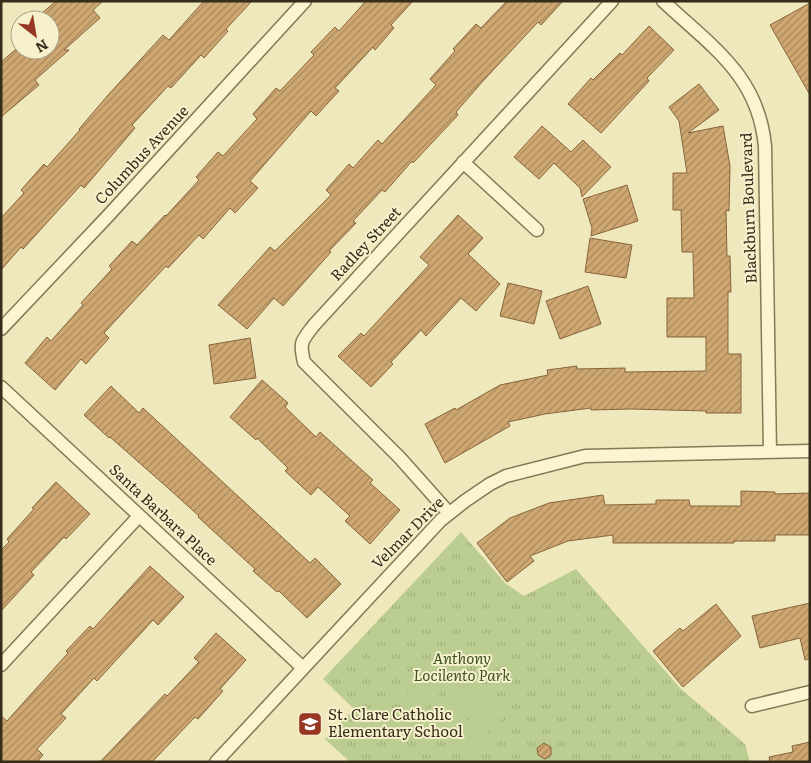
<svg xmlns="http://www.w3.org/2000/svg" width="811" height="763" viewBox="0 0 811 763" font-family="Literata,serif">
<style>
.park{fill:url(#park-tufts)}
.pitch{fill:#bccd91}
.building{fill:url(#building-hatch);stroke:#87653b}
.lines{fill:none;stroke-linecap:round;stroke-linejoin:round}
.street-casing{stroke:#877856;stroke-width:15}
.street{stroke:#faf4d0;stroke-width:12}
.labels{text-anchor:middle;stroke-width:4;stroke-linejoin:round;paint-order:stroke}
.street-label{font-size:15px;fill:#362c1b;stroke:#f6f1cc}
.park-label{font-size:15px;font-style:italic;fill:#3e5321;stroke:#f6f1cc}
.poi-label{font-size:15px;fill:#362c1b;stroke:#f6f1cc;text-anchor:start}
</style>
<defs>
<pattern id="park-tufts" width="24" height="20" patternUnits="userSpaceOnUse" patternTransform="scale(1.25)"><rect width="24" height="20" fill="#bccd91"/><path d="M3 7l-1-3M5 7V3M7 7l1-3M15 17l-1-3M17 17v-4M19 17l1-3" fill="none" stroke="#a2b07c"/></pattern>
<pattern id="building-hatch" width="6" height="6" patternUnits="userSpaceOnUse" patternTransform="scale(1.25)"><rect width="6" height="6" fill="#cea771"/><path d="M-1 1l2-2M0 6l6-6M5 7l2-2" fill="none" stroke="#a8885c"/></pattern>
</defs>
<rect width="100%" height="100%" fill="#efe8bd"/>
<path class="park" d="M461,532l44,51 19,13 52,-27 104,119 65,56 5,18h-400l-25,-23 29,-30 -31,-30z"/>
<path class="pitch" d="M442,657l17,16 -35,37 -17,-16z
M465,678l17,16 -34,37 -17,-16z
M488,699l17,16 -35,37 -17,-16z"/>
<path class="building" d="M56,1h47l-10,9 7,8 -36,32h5l-34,30 4,5 -38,32v-55l14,-12h35v-30h-4l-5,-6z
M204,1h48l-26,28 2,2 -24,27 -3,-3 -30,33 -3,-2 -36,39 3,3 -51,60 -3,-3 -58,64 -2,-2 -20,23v-52l23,-25 -3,-3 23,-26 3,3 33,-37 -1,-1 30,-35 54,-59 6,5z
M366,1h47l-22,24 3,3 -19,22 -2,-3 -38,41 4,3 -23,25 -5,-5 -61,70 8,7 -23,25 -5,-5 -27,31 -4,-4 -31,33 -2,-2 -62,67 5,5 -23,26 -5,-5 -26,31 -30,-27 22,-26 4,4 32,-36 -2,-2 31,-34 -3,-3 23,-25 5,4 28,-30 1,1 33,-36 -3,-3 22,-25 5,4 34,-37 -4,-5 23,-26 4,3 34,-36 -3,-3 24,-25 4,4z
M507,1h56l-22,24 -3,-3 -55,59 -27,31 2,3 -45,48 -1,-2 -27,31 -3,-2 -29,31 3,2 -27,28 2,1 -48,54 -9,-8 -27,31 -29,-24 52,-58 5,4 56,-56 -5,-5 23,-26 4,4 25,-28 4,4 54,-59 -6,-6 25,-28 -2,-2 23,-25 5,4z
M810,3v92l-40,-70z
M649,26l25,24 -27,28 2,3 -48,52 -33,-29 23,-26 2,2 27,-27 2,2z
M699,84l20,26 -31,23 35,-7 7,40 -1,45 -3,-1 1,46h3l1,36h-3v62h13v59h-35v-2l-75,-2 -40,1v-2l-46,6 -37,8 2,4 -65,37 -20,-39 30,-16 1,2 44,-25 48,-10 -1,-5 30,-4v3l48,-1v4l81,-1v-34h-39v-39h27l-1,-46h-11l-1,-42h-8v-37h14l-8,-52 -10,-14z
M542,126l29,26 12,-12 28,27 -29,30 -2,-9 -26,-25 -15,16 -25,-22z
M627,185l11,36 -47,15 1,-8 -9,-29z
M458,215l25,23 -15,16 32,30 -24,27 -15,-13 -35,38 -5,-6 -30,32 2,2 -22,23 -33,-31 23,-23 3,3 65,-71 -9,-8z
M590,238l42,7 -6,33 -41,-6z
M508,283l34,8 -8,33 -34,-8z
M588,286l13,38 -41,15 -14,-38z
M250,338l6,40 -42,6 -5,-39z
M262,380l26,23 -3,4 31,30 4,-5 53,48 -3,3 30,27 -30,34 -25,-23 5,-5 -32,-29 -7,8 -26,-24 3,-3 -31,-30 -1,2 -26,-23z
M111,386l28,27 4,-5 167,155 5,-5 26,26 -34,34 -28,-27 -2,1 -24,-21 2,-2 -57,-52 1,-1 -31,-28 -58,-51 -1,1 -25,-23z
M56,482l34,32 -24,25 -2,-2 -33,35 3,3 -33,36v-61l8,-8 -2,-3 27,-30 -2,-1z
M741,491l34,1v2l35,-1v42h-35v6h-41v2h-121v-8l-45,6 -38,15 4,5 -27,21 -30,-39 33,-25 39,-15 54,-8 2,10 51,-1v-4h33l1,6h51z
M150,566l34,31 -26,28 -5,-5 -56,61 -3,-3 -33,36 5,4 -29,31 6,6 -6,7h-36v-46l6,5 61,-68 -2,-2 24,-25 3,3z
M810,603v56l-5,1 -5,-22 -40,10 -8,-32z
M716,604l25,32 -58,51 -30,-36 27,-23 3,3z
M216,633l30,27 -26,29 3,2 -25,28 -3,-2 -43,45h-52l65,-68 2,2 32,-34 -5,-4z
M810,742v20h-40l-1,-5 24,-5 -1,-6z
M544,743l7,4v8l-6,4 -7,-4 -1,-7z"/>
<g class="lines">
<defs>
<path id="street" d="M663,1c49,46 95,74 102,145l5,306
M463,162l74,68
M1,329l106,-112 198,-216
M1,387l302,281
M449,513l-49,-55 -96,-96c-5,-21 -2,-21 10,-37l298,-324
M1,665l138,-149
M752,706l58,-14
M216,762l225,-242 24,-19 25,-17 16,-8 79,-20 225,-5"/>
</defs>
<use href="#street" class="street-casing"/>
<use href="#street" class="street"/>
</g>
<defs>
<symbol id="school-square" viewBox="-11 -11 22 22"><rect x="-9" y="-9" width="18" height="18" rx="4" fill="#983624" stroke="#f6f1cc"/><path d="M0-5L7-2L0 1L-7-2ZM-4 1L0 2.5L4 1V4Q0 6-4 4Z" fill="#fff"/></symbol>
</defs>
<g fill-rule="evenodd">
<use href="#school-square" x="296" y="710" width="28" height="28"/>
</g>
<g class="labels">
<g class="street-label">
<text transform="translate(142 155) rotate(-47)" y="5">Columbus Avenue</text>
<text transform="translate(749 208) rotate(-92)" y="5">Blackburn Boulevard</text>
<text transform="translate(366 244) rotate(-47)" y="5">Radley Street</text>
<text transform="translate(163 515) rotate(43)" y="5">Santa Barbara Place</text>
<text transform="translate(408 533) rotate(-45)" y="5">Velmar Drive</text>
</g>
<g class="park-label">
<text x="462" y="664">Anthony<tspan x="462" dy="17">Locilento Park</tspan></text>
</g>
<g class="poi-label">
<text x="328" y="720">St. Clare Catholic<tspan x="328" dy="17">Elementary School</tspan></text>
</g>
</g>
<rect width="811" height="763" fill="none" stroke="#362c1b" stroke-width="5"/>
<g transform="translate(35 35) rotate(149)"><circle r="24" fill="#f6f1cc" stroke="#a9a285"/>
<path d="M0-4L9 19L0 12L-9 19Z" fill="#983624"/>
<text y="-8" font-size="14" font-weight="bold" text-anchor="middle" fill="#362c1b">N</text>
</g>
</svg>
